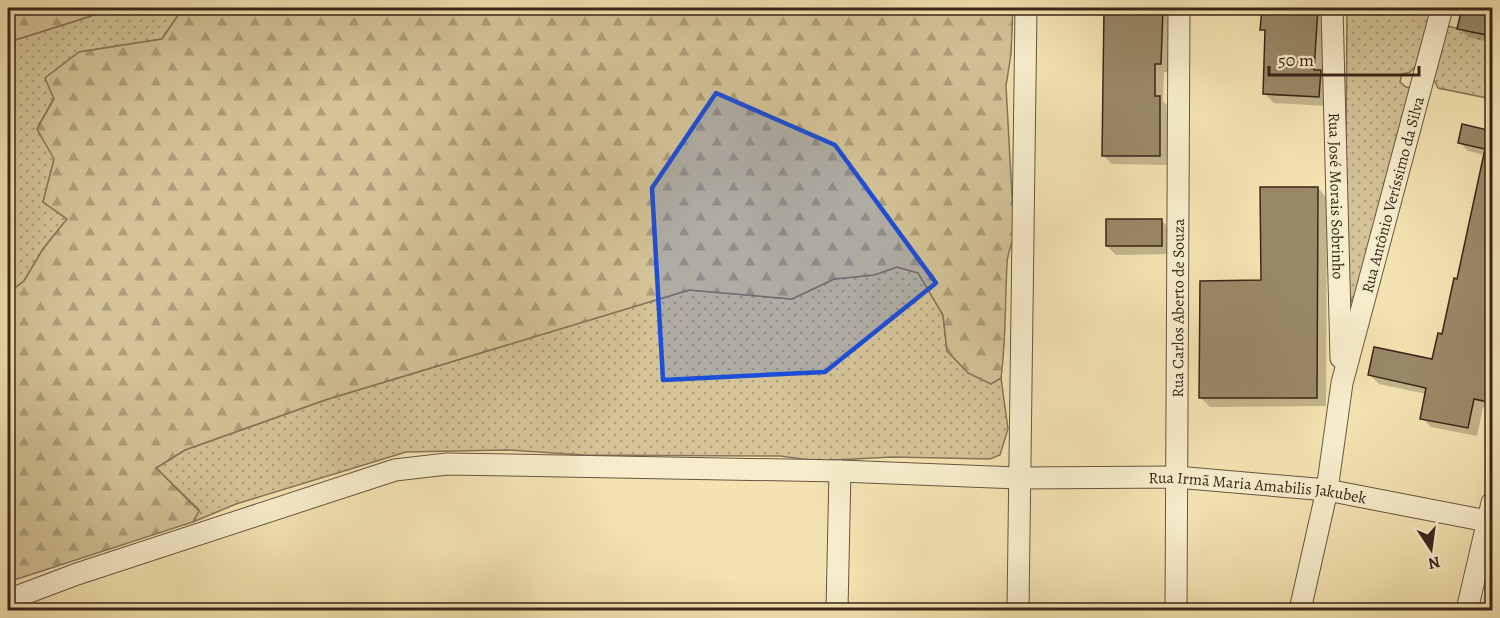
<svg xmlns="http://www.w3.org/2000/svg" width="1500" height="618" viewBox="0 0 1500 618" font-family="Alegreya,serif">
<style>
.grass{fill:url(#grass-dots);stroke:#867558;stroke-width:1.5}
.forest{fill:url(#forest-firs);stroke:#867558;stroke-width:1.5}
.shadow{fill:#0003}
.building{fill:#998968;stroke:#382719;stroke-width:1.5}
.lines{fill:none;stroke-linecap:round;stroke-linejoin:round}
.minor-casing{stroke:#67563f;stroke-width:23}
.minor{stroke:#f7edcc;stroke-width:21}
.marked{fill:#1d4ed8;fill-opacity:0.2;stroke:#1d4ed8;stroke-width:4.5;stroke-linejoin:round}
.labels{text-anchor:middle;stroke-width:6;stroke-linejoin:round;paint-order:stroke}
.street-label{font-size:16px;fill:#382719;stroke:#f7edcc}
</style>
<defs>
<pattern id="grass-dots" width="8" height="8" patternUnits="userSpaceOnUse" patternTransform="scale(1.5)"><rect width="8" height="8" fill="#d3c397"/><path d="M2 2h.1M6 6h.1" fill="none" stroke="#ac9e7a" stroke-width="1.8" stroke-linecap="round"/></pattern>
<pattern id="forest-firs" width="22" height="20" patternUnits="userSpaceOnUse" patternTransform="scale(1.5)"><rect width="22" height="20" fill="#d3c397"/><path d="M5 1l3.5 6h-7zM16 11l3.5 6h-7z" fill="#ac9e7a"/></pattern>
</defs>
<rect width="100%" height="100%" fill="#f3e3b1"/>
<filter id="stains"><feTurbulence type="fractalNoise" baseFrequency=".00333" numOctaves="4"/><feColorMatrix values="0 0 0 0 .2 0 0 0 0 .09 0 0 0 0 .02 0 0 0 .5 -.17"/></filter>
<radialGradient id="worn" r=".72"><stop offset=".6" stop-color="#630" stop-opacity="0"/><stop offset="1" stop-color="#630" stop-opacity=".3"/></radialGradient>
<path class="grass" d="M101,8h82l-21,31 -83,13 -42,77 18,30 -12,43 24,17 -24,30 -19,32 -16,12v-249l4,-3 79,-25z
M1347,8h83l1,6 -15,52 -6,6 -8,2 -2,8 6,5 8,1 -58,224 -11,-29z
M1447,26l45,10v63l-54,-11 -5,-10z
M897,267l22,6 24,42 4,36 21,22 23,11 10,-6 7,51 -8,26 -10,4 -98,-2 -75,4 -37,-5 -196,-1 -77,-5 -101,2 -170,52 -43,18 6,-12 -43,-42 29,-18 140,-50 364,-110 103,9 42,-20 40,-4z"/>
<path class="forest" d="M8,8h93l-10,8 -79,25 -4,3z
M183,8h830l-2,46 -5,32 8,146c-1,11 -7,21 -7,32 -2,38 -1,76 -6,114l-10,6 -23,-11 -21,-22 -4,-36 -25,-42 -21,-6 -23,8 -40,4 -42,20 -103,-9 -364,110 -140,50 -29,18 43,43 -6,11 -185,60v-289l16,-12 19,-32 24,-30 -24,-17 11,-43 -17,-30 17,-30 -9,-21 34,-26 83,-13z"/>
<path class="shadow" d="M1105,8h65v64h-6l-1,29 6,6 -1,58 -56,-1 -9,-9z
M1263,8h54l10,9 -4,58 6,6 -1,25 -54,-3 -9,-9 2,-60 -5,-5z
M1400,8h25l-1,4z
M1464,8h28v35l-24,-6 -9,-9z
M1492,121v288l-9,-2 -6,29 -46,-9 -9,-9 4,-24 -47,-10 -9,-9 63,-14 10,-26 15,-55 27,-125 -17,-4 -9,-9 31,-10z
M1318,188l9,10 -1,208 -116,1 -9,-9 61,-116z
M1161,220l9,9v25l-54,1 -9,-9z"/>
<path class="building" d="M1104,8h59l-2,56h-6v32h5v60h-58z
M1262,8h56l-4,62h7l-2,27 -56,-3 2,-64h-5z
M1462,8h30v28l-35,-7z
M1462,124l30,7v248l-4,23 -14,-3 -6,29 -48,-9 6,-31 -58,-13 6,-28 58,12 6,-26 4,1 12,-56 3,1 28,-130 -27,-6z
M1260,187h58l-1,211h-118l1,-117 61,-1z
M1106,219h56v27h-56z"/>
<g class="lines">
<defs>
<g id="minor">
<path id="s1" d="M1332,8l9,350"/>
<path id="s2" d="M8,600l69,-26 318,-104 52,-6 393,7 180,7 156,-1 151,13 165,32"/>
<path d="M837,610l3,-139"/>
<path d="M1018,610l8,-602"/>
<path id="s3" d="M1176,610l3,-602"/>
<path id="s4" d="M1300,610l27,-120 15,-107 100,-375"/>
<path d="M1467,610l25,-107"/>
</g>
</defs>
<use href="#minor" class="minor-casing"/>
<use href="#minor" class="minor"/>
</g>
<path class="marked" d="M716,93l119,52 101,138 -111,89 -162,8 -11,-192z"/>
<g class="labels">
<g class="street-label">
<text dy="6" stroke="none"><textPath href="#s1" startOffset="188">Rua José Morais Sobrinho</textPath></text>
<text dy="6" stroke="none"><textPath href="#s4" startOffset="426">Rua Antônio Veríssimo da Silva</textPath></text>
<text dy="6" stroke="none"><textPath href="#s3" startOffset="302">Rua Carlos Aberto de Souza</textPath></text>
<text dy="6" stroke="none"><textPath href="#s2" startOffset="1272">Rua Irmã Maria Amabilis Jakubek</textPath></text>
</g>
</g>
<rect width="1500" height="618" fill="none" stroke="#f3e3b1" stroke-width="30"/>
<rect x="9" y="9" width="1482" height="600" fill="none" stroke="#382719" stroke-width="3"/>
<rect x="15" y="15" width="1470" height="588" fill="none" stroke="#382719" stroke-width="1.5"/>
<g transform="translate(1431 549) rotate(167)" stroke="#f7edcc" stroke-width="4.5" paint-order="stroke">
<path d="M0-4.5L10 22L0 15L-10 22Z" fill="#382719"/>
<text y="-9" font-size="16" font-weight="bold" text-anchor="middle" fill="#382719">N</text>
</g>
<path d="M1269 66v9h150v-9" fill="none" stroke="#382719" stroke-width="3"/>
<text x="1278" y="66" font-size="18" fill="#382719" stroke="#f7edcc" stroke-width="4.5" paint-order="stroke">50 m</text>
<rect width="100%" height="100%" filter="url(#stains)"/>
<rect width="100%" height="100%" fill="url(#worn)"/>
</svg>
